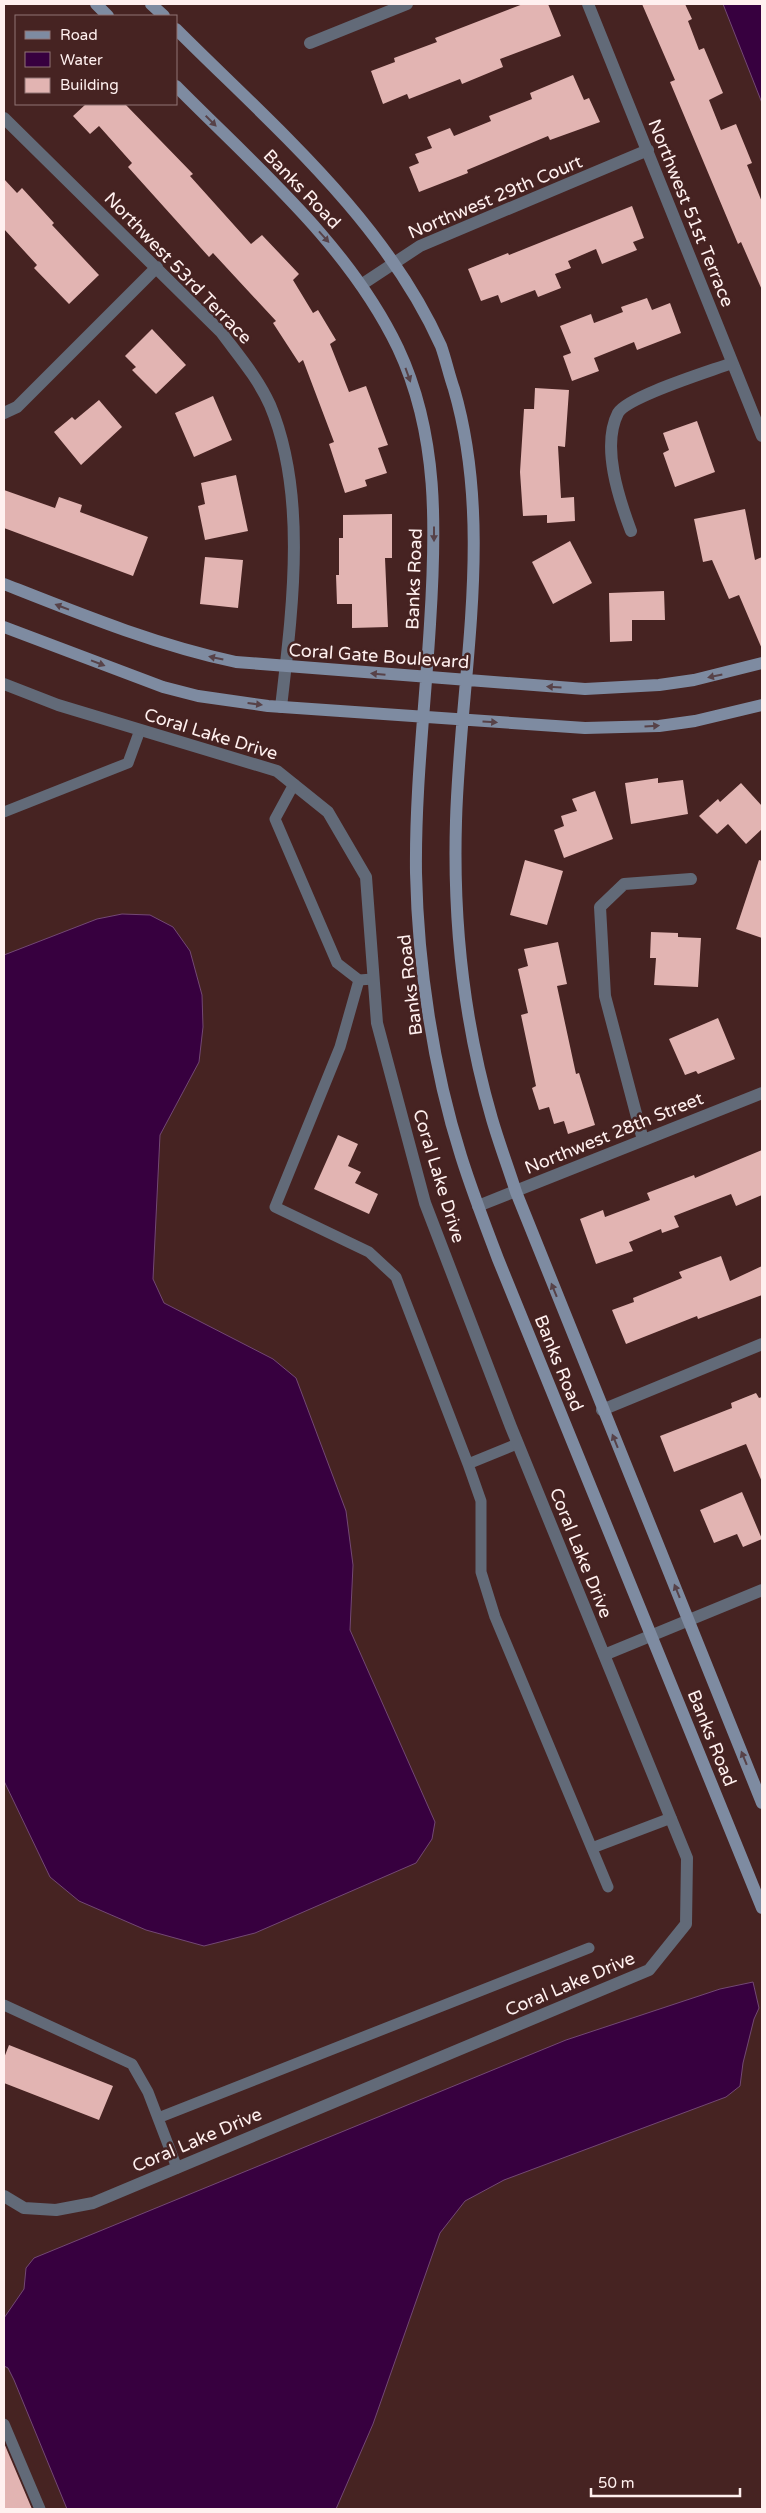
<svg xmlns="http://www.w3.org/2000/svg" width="766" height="2513" viewBox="0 0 766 2513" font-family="'Varela Round',sans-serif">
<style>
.water{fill:#37003f;stroke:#734874}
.building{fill:#e2b4b2}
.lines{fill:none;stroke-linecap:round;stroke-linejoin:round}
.lane{stroke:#626a78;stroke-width:11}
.street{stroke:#626a78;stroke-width:12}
.secondary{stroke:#7e8ba1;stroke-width:12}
.oneway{fill:#574248}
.labels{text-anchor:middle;stroke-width:5;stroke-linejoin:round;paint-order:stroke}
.street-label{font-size:18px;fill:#fff0ef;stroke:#462322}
</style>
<rect width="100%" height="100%" fill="#462322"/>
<path class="water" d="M723,4h39v99z
M122,914l28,1 23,12 17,24 12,44 1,32 -4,35 -39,73 -7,144 11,24 109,56 23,19 50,133 7,54 -3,65 85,192 -3,17 -16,24 -161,70 -51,13 -58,-16 -67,-29 -29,-24 -46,-96v-826l93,-36z
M753,1982l6,26 -5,11 -11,44 -3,23 -14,11 -222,83 -39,21 -25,32 -67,191 -37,85h-269l-53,-129 -6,-12 -4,-2v-48l20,-29 2,-21 8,-10 532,-218 154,-51z"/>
<path class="building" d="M523,4h25l13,32 -61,23 3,8 -41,17 -2,-5 -51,20 -2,-5 -24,10 -12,-33 24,-9 -1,-4 43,-16 -2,-4z
M642,4h43l7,15 -4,2 11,29 5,-2 19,45 -14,7 12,30 15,-6 16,39 -5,2 15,37v88l-21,-48 -3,2 -68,-162 5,-2z
M573,75l11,25 5,-2 11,24 -50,18 -2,-4 -81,34 1,3 -49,19 -10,-25 10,-4 -4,-9 17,-6 -5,-11 23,-9 4,8 37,-15 -2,-5 43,-17 -2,-6z
M86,104h39l68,70 -3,2 61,68 11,-9 37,39 -6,6 20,33 5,-3 18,30 -6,4 19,48 17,-6 22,59 -10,3 9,25 -22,7 2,6 -22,7 -16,-49 5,-2 -31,-82 -4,3 -26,-40 3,-2 -63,-68 -4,4 -81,-90 4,-4 -33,-37 -9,8 -17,-18z
M4,179l13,14 5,-5 32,35 -2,2 47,50 -30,29 -35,-36 3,-3 -33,-36z
M632,206l12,32 -11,4 4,8 -35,14 -6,-15 -28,12 3,7 -16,6 6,14 -23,9 -3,-7 -34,13 -3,-8 -17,6 -13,-32 40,-16 1,2z
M647,298l5,12 18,-7 11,30 -44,17 -3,-8 -40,16 5,13 -27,10 -9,-25 8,-3 -11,-27 31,-12 3,9 29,-11 -2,-5z
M152,329l34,36 -30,29 -24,-24 4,-3 -11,-11z
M535,388l34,2 -4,57 -7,-1 3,52 13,-1 1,24 -28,2v-8l-24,1 -3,-44 4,-63h10z
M213,396l19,44 -38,17 -19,-44z
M99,400l23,27 -41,38 -27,-33 18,-15 3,3z
M697,421l18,51 -40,15 -12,-34 6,-3 -6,-17z
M236,475l12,56 -43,9 -7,-34 7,-2 -4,-21z
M4,490l51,18 4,-11 23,8 -2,7 68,25 -15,39 -129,-48z
M745,509l10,51 7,-3v92l-23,-54 -10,4 -17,-39 -9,2 -9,-43z
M392,514v44h-7l3,69 -36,1v-24h-15l-1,-29h3v-37h4v-23z
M570,541l22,42 -39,21 -21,-42z
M205,557l38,3 -5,48 -38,-4z
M664,591l1,29h-33v21l-22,1 -1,-49z
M658,778v5l25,-3 5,34 -57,10 -6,-41z
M741,783l21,23v23l-16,15 -18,-20 -11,10 -18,-18 19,-17 2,3z
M595,791l18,48 -49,19 -10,-28 10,-4 -3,-10 16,-5 -5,-12z
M525,860l38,11 -16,54 -37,-10z
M759,860l3,1v77l-26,-9z
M651,932l27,1v4l23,1 -3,49 -44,-2 2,-27h-6z
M558,942l9,42 -10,2 19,88 3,-1 16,52 -27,9 -4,-13 -10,3 -5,-17 -10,3 -7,-22 4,-2 -15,-71 7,-2 -10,-44 10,-3 -4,-17z
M718,1018l17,41 -37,15 -2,-3 -11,4 -16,-36z
M338,1135l20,9 -10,22 13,6 -6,11 23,11 -9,20 -55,-25z
M762,1150v45l-26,11 -5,-12 -57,22 5,11 -17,6 -1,-4 -32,13 4,9 -37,13 -16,-45 23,-9 2,7 45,-17 -3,-7 47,-18 1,3z
M721,1256l9,25 32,-15v29l-64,24 -1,-3 -71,28 -14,-34 22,-8 -1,-4 49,-20 -3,-6z
M756,1393l3,5 3,-1v85l-16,-38 -72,28 -14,-36 72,-28 -1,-5z
M742,1492l20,47 -19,8 -6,-13 -23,9 -14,-33z
M9,2045l104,41 -14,34 -95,-37v-25z
M4,2443l28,66h-28z"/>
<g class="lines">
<path class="lane" d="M294,784l-19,35 62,144 22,17
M4,812l124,-49 12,-33
M373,979l-14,1 -19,67 -65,160 94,45 27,25 72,187
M517,1444l-49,20 13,37v71l14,45 113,270
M592,1848l79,-30
M4,2005l128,59 16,28 29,76
M158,2118l431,-170
M4,2424l36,85"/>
<path class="street" d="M588,4l174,432
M310,43l97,-39
M4,118l217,214c17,23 37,46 49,73 38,90 22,207 11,302
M361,285l59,-39 228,-96
M4,413l13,-6 140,-140
M631,531c-12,-32 -30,-85 -13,-118 10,-17 93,-42 114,-50
M4,684l54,21 219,66 51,41 38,65 11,146 48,180 86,224 176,431 -1,66 -37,46 -556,233 -37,7 -32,-2 -20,-12
M643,1140l-38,-144 -5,-89 24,-23 67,-5
M478,1206l284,-113
M602,1410l160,-66
M604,1655l158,-65"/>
<path class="secondary" d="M96,4l12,12
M151,4l13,12
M176,29c97,97 208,190 265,317 5,14 8,29 13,43 41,141 6,289 2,432 -3,99 8,202 36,298 7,24 16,48 24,73l246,611
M176,86c80,81 172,158 222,262 41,87 38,182 32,276 -5,83 -15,166 -14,249 2,92 17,195 45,283 11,35 24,69 37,103l264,649
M4,584c76,30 152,61 232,78l349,27 74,-4 35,-5 68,-17
M4,627l159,60 35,9 70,10 317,22 74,-2 36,-5 67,-16"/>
</g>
<defs><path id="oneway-solid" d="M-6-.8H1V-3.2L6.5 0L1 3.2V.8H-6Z" transform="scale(1.25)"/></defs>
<g class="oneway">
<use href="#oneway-solid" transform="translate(211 121) rotate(45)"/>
<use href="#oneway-solid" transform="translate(324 237) rotate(48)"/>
<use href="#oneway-solid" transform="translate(408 375) rotate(70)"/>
<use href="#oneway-solid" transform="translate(434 534) rotate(90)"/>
<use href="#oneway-solid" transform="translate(62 607) rotate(-159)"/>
<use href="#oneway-solid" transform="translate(216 658) rotate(-168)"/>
<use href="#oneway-solid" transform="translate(98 663) rotate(21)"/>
<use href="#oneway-solid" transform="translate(378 674) rotate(-175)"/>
<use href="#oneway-solid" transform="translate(715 676) rotate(168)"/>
<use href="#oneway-solid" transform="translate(554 687) rotate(-177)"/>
<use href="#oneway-solid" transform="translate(255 704) rotate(7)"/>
<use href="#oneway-solid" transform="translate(490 722) rotate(4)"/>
<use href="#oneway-solid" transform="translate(652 726) rotate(-4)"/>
<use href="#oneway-solid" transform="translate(554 1290) rotate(-112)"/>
<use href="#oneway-solid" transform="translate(615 1441) rotate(-112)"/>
<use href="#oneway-solid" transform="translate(677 1591) rotate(-112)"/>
<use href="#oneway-solid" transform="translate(744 1758) rotate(-112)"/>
</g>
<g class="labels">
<g class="street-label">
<text transform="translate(302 189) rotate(46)" y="6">Banks Road</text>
<text transform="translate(495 197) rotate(-23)" y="6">Northwest 29th Court</text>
<text transform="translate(691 213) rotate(68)" y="6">Northwest 51st Terrace</text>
<text transform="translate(178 268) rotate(46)" y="6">Northwest 53rd Terrace</text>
<text transform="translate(414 579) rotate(-88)" y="6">Banks Road</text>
<text transform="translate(379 656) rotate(4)" y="6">Coral Gate Boulevard</text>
<text transform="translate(211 734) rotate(17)" y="6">Coral Lake Drive</text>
<text transform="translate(410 985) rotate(-97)" y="6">Banks Road</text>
<text transform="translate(614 1133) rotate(-22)" y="6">Northwest 28th Street</text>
<text transform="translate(439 1176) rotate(73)" y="6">Coral Lake Drive</text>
<text transform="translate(559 1363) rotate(68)" y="6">Banks Road</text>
<text transform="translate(581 1553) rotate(68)" y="6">Coral Lake Drive</text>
<text transform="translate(712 1738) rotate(68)" y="6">Banks Road</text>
<text transform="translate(570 1984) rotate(-23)" y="6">Coral Lake Drive</text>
<text transform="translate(197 2140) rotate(-23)" y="6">Coral Lake Drive</text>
</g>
</g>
<rect width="766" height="2513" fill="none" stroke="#fff0ef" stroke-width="10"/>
<rect x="15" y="15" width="162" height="90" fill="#462322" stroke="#907574"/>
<rect x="25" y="31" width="25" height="8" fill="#7e8ba1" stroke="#907574"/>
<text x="60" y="40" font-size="15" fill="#fff0ef">Road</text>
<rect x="25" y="52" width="25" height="15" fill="#37003f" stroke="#907574"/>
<text x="60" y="65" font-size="15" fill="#fff0ef">Water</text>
<rect x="25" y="78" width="25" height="15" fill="#e2b4b2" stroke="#907574"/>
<text x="60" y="90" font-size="15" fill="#fff0ef">Building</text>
<path d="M591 2488v8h149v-8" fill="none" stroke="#fff0ef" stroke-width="2.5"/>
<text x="598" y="2488" font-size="15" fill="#fff0ef" stroke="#462322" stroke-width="4" paint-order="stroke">50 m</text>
</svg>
